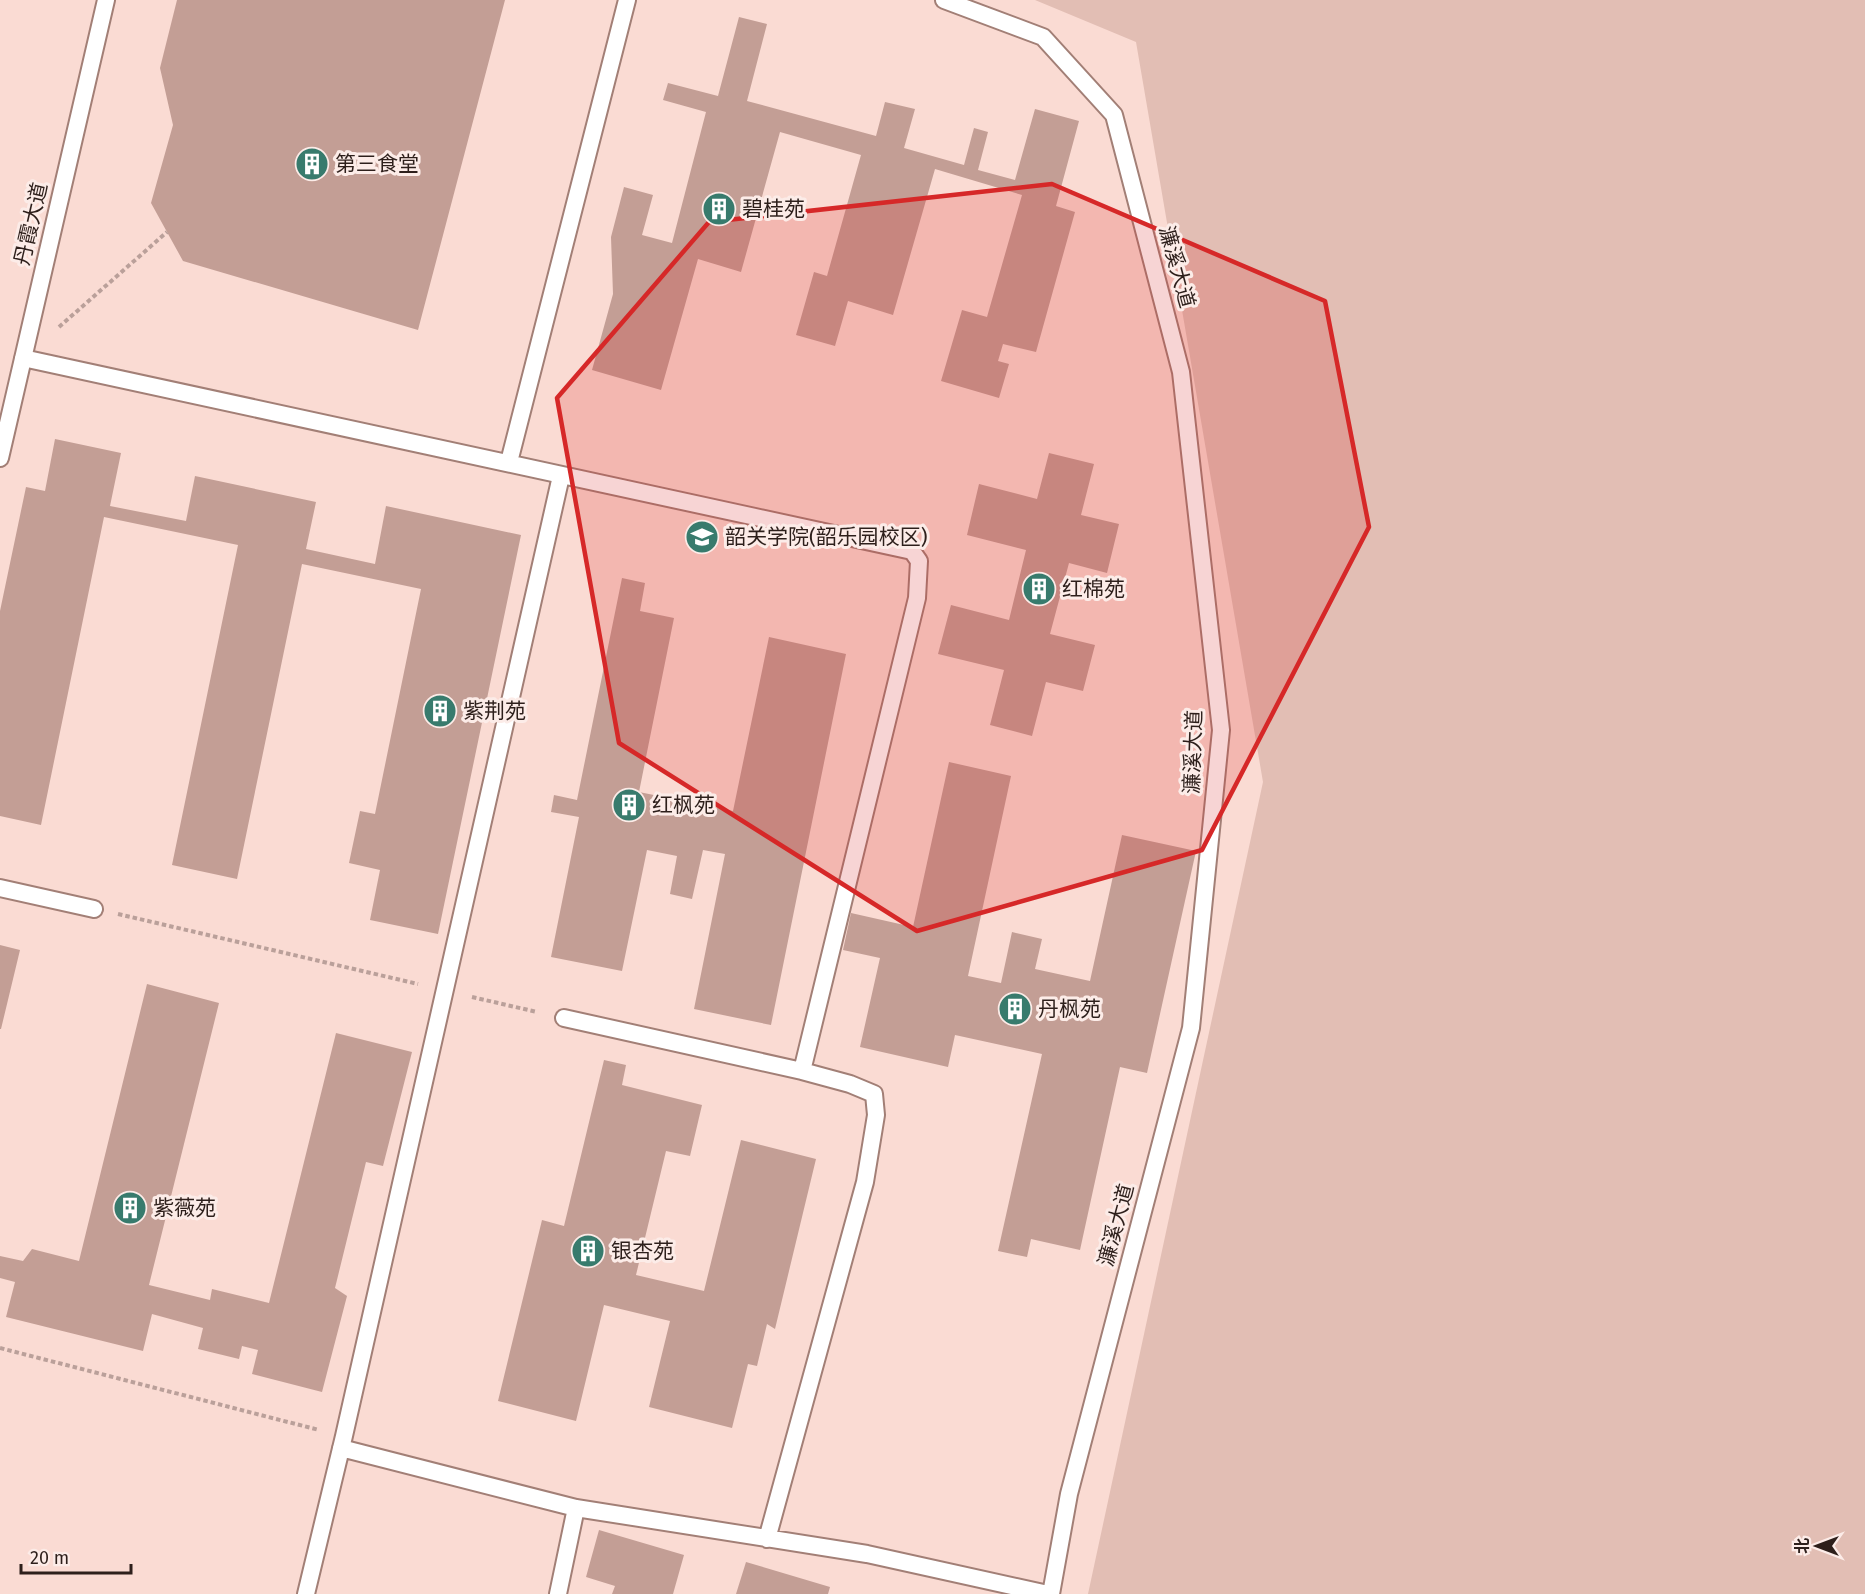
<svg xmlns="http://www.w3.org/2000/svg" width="1865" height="1594" viewBox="0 0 1865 1594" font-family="'Fira Sans','Noto Sans SC',sans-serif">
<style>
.green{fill:#e2beb4}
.building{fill:#c39e95}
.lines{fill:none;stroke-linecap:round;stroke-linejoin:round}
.lane-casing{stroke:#a27f76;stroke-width:20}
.path{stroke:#baa09a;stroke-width:4;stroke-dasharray:4.5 3;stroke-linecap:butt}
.lane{stroke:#fff;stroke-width:16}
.marked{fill:#d62828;fill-opacity:0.2;stroke:#d62828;stroke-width:4.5;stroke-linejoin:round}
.labels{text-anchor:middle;stroke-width:6;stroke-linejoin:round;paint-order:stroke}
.poi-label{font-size:21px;fill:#2d1f1b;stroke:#fcece8;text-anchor:start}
.street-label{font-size:21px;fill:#2d1f1b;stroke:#fcece8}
</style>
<rect width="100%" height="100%" fill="#fadbd3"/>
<path class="green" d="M1035,0h830v1594h-777l175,-812 -127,-740z"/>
<path class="building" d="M177,0h328l-87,330 -235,-69 -32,-58 22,-78 -13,-57z
M739,17l28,7 -20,77 129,35 9,-34 30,7 -11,39 60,17 10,-37 14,4 -10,38 37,10 20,-71 44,12 -23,85 19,6 -39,140 -33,-8 -5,17 11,3 -10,34 -58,-17 21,-71 25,7 35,-122 -87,-26 -42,146 -45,-14 -13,45 -39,-11 18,-63 13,4 34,-121 -81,-23 -39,140 -43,-13 -37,131 -69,-20 21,-76 -2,-57 13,-50 29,8 -11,40 30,8 34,-131 -43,-12 5,-17 50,13z
M55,439l66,14 -11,53 76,15 9,-45 121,26 -10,47 69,15 11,-58 135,29 -83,399 -68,-14 10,-50 -31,-7 11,-52 15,3 46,-225 -119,-25 -65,315 -65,-14 66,-320 -134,-28 -63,308 -41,-9v-205l26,-124 19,4z
M1049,453l45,11 -13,51 38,9 -12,49 -38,-10 -19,71 45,11 -12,46 -37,-9 -14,54 -42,-11 14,-55 -66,-16 13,-49 58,15 17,-70 -59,-15 12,-51 58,15z
M622,578l23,5 -5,28 34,7 -35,174 94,19 36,-174 77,17 -75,371 -77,-16 31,-155 -22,-4 -11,49 -22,-5 7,-38 -30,-6 -25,121 -71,-14 28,-140 -28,-5 3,-17 23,5z
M949,762l62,14 -43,200 33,7 11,-51 30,7 -7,30 55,12 32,-146 74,16 -49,222 -27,-6 -40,183 -49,-11 -4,18 -29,-6 44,-197 -87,-19 -7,32 -88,-20 20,-89 -37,-8 8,-37 62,14z
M0,945l20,5 -19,79h-1z
M147,984l72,19 -70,282 61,15 2,-11 57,14 67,-270 76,19 -29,114 -17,-4 -31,126 12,8 -25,96 -70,-18 6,-24 -16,-4 -3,13 -41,-10 5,-21 -51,-14 -9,37 -137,-34 9,-35 -15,-4v-22l23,5 9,-12 47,12z
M604,1060l22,5 -4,20 80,20 -12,51 -24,-5 -30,124 68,16 37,-151 75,19 -41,170 -8,-5 -10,42 -9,-2 -16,64 -83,-21 21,-86 -66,-16 -28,116 -78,-20 44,-181 22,6z
M599,1530l85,25 -11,39h-61l3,-8 -29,-9z
M746,1562l84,25 -2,7h-92z"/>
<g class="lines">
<defs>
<path id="lane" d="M944,0l99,37 71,78 67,257 40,358 -30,298 -122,466 -18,100
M23,358l889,193 7,10 -2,37 -115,473 48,13 24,10 2,21 -11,67 -98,357
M0,458l106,-458
M509,462l118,-462
M0,888l94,21
M564,1018l238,53
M341,1448l235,60 291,46 181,40
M306,1594l38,-158 217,-960
M558,1594l18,-86"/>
</defs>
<use href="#lane" class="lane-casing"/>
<path class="path" d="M59,327l108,-95
M118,914l300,70
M472,997l65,15
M0,1348l319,82"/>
<use href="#lane" class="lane"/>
</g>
<path class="marked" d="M1052,184l273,117 44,226 -167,323 -285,81 -298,-188 -62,-345 152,-176z"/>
<defs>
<symbol id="building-disc" viewBox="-11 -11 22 22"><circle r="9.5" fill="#387b6d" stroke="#fcece8"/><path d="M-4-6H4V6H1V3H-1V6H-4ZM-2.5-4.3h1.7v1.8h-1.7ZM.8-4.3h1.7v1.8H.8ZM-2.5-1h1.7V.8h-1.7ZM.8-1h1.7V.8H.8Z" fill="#fff"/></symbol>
<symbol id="university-disc" viewBox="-11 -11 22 22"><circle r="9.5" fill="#387b6d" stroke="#fcece8"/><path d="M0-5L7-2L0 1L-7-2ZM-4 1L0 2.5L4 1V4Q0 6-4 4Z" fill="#fff"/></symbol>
</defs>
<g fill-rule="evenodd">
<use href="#building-disc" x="293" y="145" width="38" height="38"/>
<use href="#building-disc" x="700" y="190" width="38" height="38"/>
<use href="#university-disc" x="683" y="518" width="38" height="38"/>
<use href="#building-disc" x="1020" y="570" width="38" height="38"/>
<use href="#building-disc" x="421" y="692" width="38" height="38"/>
<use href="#building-disc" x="610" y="786" width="38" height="38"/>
<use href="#building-disc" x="996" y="990" width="38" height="38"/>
<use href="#building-disc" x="111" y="1189" width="38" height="38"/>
<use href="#building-disc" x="569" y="1232" width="38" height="38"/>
</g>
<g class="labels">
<g class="poi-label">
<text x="335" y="171">第三食堂</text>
<text x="742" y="216">碧桂苑</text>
<text x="725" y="544">韶关学院(韶乐园校区)</text>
<text x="1062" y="596">红棉苑</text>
<text x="463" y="718">紫荆苑</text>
<text x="652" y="812">红枫苑</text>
<text x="1038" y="1016">丹枫苑</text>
<text x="153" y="1215">紫薇苑</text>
<text x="611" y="1258">银杏苑</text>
</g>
<g class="street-label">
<text transform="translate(31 224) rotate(-77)" y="7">丹霞大道</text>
<text transform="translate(1177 267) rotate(75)" y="7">濂溪大道</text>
<text transform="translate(1193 752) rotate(-88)" y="7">濂溪大道</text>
<text transform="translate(1116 1225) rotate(-75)" y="7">濂溪大道</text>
</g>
</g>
<g transform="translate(1817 1546) rotate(270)" stroke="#fcece8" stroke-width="4.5" paint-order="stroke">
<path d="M0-4.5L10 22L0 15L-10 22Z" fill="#2d1f1b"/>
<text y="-9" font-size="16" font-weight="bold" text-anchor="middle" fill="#2d1f1b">北</text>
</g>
<path d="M21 1564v9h110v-9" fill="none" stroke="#2d1f1b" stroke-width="3"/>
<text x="30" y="1564" font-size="18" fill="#2d1f1b" stroke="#fcece8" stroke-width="4.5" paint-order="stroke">20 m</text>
</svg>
